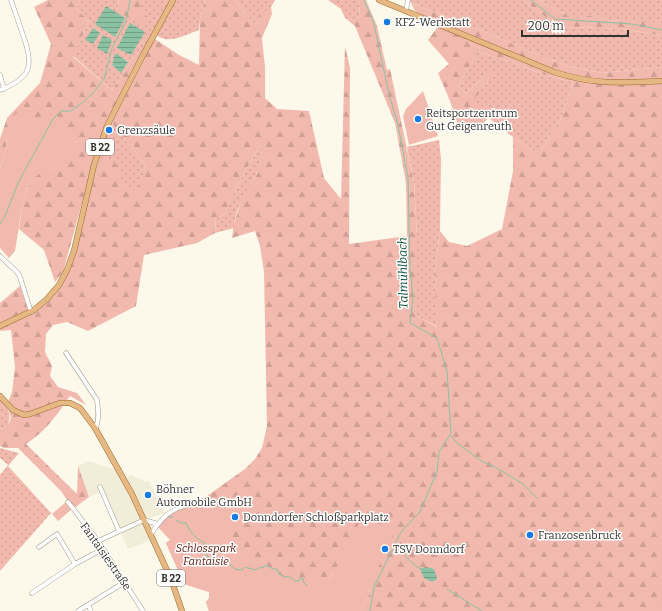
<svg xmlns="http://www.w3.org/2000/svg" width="662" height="611" viewBox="0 0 662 611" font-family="Bitter,serif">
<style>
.built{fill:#f2edd8}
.grass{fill:url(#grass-dots);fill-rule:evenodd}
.forest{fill:url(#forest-firs)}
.green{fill:#f2baae}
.water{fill:url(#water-rules)}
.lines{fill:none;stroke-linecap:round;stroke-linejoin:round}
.stream{stroke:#8ac2a3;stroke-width:1}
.minor-casing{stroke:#9d9b8e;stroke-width:5}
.major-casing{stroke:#9d6a30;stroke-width:6}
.minor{stroke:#fff;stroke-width:4}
.major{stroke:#e6b884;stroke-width:5}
.poi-dot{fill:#167ae3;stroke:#fff;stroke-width:1.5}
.labels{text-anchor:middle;stroke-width:3;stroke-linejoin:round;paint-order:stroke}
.shield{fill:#fff;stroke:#706f6b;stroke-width:1}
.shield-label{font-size:10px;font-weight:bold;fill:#32312c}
.poi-label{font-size:11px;fill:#32312c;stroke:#fff;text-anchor:start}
.park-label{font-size:11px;font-style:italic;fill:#5e170b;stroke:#fff}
.street-label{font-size:11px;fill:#32312c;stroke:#fff}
.water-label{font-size:12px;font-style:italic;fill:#0a5134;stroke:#fff}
</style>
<defs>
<pattern id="grass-dots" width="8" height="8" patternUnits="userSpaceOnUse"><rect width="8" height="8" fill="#f2baae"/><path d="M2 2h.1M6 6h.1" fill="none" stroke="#d0a096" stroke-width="1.8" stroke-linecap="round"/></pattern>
<pattern id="forest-firs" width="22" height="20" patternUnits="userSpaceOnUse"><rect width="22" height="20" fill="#f2baae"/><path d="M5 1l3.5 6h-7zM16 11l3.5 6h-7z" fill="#d0a096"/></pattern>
<pattern id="water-rules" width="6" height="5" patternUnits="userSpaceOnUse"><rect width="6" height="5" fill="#8ac2a3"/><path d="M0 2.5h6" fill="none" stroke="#719e85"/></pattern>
</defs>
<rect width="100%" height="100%" fill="#fcf9eb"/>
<path class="built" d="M88,461l31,10 32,69 -23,9 -26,-58 -13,6 -11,-31z
M131,475l15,7 2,-2 17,33 -18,6 -20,-42z"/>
<path class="grass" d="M80,0h39l-1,8 -2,3 21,-10v-1h33l-30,55 -4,-2 -24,37 -39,-34 16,-35 -12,-11zM116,54l12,8 -7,10 -9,-7z
M175,0h30l-5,19 -1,11c-11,4 -33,16 -43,4z
M235,0h40l-4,7 -17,17z
M328,0h31l1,17 -10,3 -5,-2 -4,-9z
M410,0h113l36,27 44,1 26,2 29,5 4,2v30l-60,6 -33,-7 -21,-7 -74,-32 -63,-24z
M539,0h123v23l-56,-3 -11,-6 -13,5 -10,-1z
M478,52l33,10 36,14 26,6 -11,35 -21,33h-9l-19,-13 -23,-18 1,-5 -19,-14 14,-16 5,-12 -25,21 -8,-7z
M111,122l35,44 -9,26 -15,-7 -23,-27z
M439,140l2,18 -1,73 -5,41 3,55 -21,-11v-80l-3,-54 -7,-35z
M260,145l3,6c-2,8 -4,17 -7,24 -8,17 -22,34 -22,53l-19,5 1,-15 9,-4 5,-15z
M0,398c9,10 12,16 7,29l-7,2z
M0,448l19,5 -11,13 43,47 -51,58v-96l8,-10 -8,-7z"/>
<path class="forest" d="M48,0h32l-3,10 12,11 -16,36 39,33 24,-37 4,2 -34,69 -12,35 -29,106 -2,7 -8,10 -11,-32 -25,-21 4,-28 8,-21 7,-6 15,-5 24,-27 -38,-14 -32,6 -1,17 -6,17v-29l7,-21 33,-35 11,-39 -17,-37z
M119,0h18l11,18 -3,8 -29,-15 2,-3z
M205,0h30l19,24 6,-10 11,-7 1,7 -10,24 3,29v31l12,11 32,2 15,67 17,21 4,-153 5,22 -1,176 58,-8 -1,-53 -11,-60 -40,-97 -10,-8 5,2 10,-3 -1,-17h7l11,26 10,44 3,-1 24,113 3,54v80l20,11 -2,-55 5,-41 9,11 18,4 35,-17 11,-58v-34l19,13h9l21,-33 11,-35 -26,-6 -36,-14 -33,-10 -20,34 8,7 26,-22 -6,13 -13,16 19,14 -14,15 -18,2 -10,-30 -12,-28 11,-9 -21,-24 12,-16 -25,-13 -4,-8 63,24 74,32 21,7 33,7 60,-6v544h-301l7,-14 2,-10 -37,-14 -4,8h-20l-7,12 -93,18 -3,-9 3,-4v-6l-25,-8 -7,2 -4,-11 5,-5 -12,-27 4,-3 3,-30 34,-14 38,-27 10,-10 7,-11 5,-22 -3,-154 -4,-26 -5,-15 -23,7 2,-15 8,-24 15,-25 6,-23 -3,-6 -30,54 -5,15 -9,4 -1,15 -18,10 -53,12 -8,51 -48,25 -21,-9 -14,3 -7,9 -1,18 7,14 -2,10 8,11 19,6 9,12 -16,-9c-14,20 -23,34 -44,48l51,50 1,-28 11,31 -16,12 -12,-18 -43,-43h-14l-4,-2v-17l7,-2 4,-9 -4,-13 5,-13 3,-25 -4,-37 -11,1v-28l20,-17 8,24 5,4 25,-24 16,-34 25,-98h7l13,8 3,19 15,6 9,-25 -35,-44 29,-59 15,-24 24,16 20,10 1,-46z
M523,0h16l33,18h10l13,-4 11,6 52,2 4,1v14l-4,-2 -29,-5 -26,-2 -44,-1z"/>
<path class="green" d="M423,91l15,45 -29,9 -6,-29 3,-7z
M18,112l21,16 17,-14 21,29 -24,26 -15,6 -7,5 -8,21 -8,50 -6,7 -9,-10v-80l6,-17 1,-17 3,-14z
M216,500l4,11 7,7 11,35 2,-1 2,8 3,2 4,-2 1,5 -1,3 6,2 6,-3 2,1 2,-3c5,2 12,3 14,9l6,3 4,-1 6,5h4l1,-3h3l-1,13 7,-10h20l34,-65 31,15 -24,56 -2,10 -7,14h-152l-3,-9 3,-4v-6l-25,-8 -7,2 -4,-11 5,-5 -12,-27 4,-3 -13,-14 12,-14 35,-11z
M66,502l6,7 -14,12 -6,-7z"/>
<path class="water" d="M106,6l19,12 -10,19 -20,-13z
M130,23l15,9 -14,23 -14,-7z
M93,28l7,5 -7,11 -8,-4z
M103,35l9,5 -5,14 -10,-6z
M115,54h2l11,8 -7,11 -9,-8z
M426,567l8,2 3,10 -5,3 -8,-4 -4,-9z"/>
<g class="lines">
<path class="stream" d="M364,0l9,20 16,74 9,31 10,53 2,90 3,29 -3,26 27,15 10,33 4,62 -12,19 -2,19 -17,41 -19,20 -27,55 -4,24
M531,0l24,19 77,5 30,6
M0,224l5,-8 14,-35 34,-62 8,-8h10l11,-8 11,-10 11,-14 8,-31 14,-27 4,-21
M451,436l6,7 24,18 14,6 28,17 15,15
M168,517h5
M176,520l5,3h5c4,9 10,16 19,20l2,13 3,2
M396,543c7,11 14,20 25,26
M212,559l10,4 5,-1 8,7 7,1 1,-2
M245,567l10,3 6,-3 2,1 1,-2c4,-1 7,3 11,3l3,1 1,4 6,3 4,-1 6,5h4l1,-3h3v3l4,5
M447,589l35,22"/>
<defs>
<path id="minor" d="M406,11l2,-11
M0,75l4,14
M0,90c32,-12 34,-25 23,-55 -4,-12 -8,-23 -12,-35
M0,256l17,16 3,5 11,35
M66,353l31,47c1,9 3,21 -2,28
M100,487l19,44
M68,502l30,39 45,70
M151,534c16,-25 26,-27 54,-34
M98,541l46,-21 14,4
M39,547l18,-13 18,30
M32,593l43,-29 28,-15
M88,605l3,6
M78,611l47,-29"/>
<path id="major" d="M379,0l175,72c40,13 67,11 108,9
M0,326l34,-16 13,-11 12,-14 8,-15 7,-19 20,-86 13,-39 35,-69 31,-57
M0,396l13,14 11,5 6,-1 30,-11h10l10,5 15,20 37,66 39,85 11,32"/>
</defs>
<use href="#minor" class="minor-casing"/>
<use href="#major" class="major-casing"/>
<use href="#minor" class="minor"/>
<use href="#major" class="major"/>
</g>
<g class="poi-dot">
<circle cx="387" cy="22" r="4"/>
<circle cx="418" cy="119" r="4"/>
<circle cx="109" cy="130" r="4"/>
<circle cx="148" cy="495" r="4"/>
<circle cx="235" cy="517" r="4"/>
<circle cx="530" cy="535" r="4"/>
<circle cx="385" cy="549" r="4"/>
</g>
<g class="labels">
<g class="shield">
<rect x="86" y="139" width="28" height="16" rx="3"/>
<rect x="157" y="570" width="28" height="16" rx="3"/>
</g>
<g class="shield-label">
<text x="100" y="151">B 22</text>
<text x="171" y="582">B 22</text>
</g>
<g class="poi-label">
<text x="395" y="26">KFZ-Werkstatt</text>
<text x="426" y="117">Reitsportzentrum<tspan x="426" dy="13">Gut Geigenreuth</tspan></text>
<text x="117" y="134">Grenzsäule</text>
<text x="156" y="493">Böhner<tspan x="156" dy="13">Automobile GmbH</tspan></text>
<text x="243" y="521">Donndorfer Schloßparkplatz</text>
<text x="538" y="539">Franzosenbruck</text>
<text x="393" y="553">TSV Donndorf</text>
</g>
<g class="park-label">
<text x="206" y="552">Schlosspark<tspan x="206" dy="13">Fantaisie</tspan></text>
</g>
<g class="street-label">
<text transform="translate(106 556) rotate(55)" y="4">Fantaisiestraße</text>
</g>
<g class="water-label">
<text transform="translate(403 273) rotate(-91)" y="4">Talmühlbach</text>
</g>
</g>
<path d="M522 30v6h106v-6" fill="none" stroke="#32312c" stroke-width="2"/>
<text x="528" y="30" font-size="12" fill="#32312c" stroke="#ffffff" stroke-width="3" paint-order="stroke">200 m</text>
</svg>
